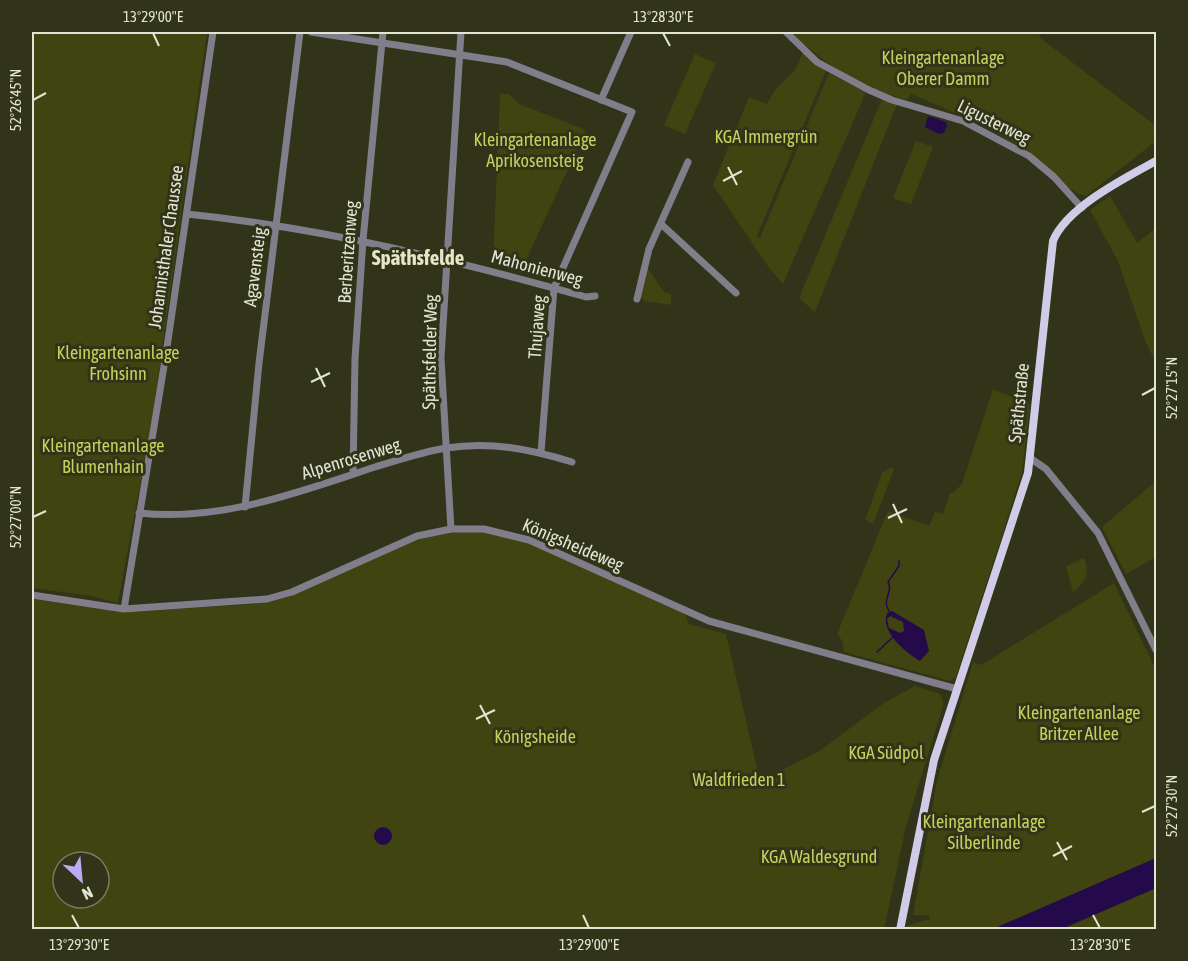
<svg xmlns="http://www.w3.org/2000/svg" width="1188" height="961" viewBox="0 0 1188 961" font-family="'Asap Condensed',sans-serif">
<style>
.green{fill:#404410;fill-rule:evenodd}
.water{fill:#24094b;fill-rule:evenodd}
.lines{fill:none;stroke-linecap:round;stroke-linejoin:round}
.stream{stroke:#24094b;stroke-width:1.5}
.minor{stroke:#817e8b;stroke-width:7}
.major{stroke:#d0cbe7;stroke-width:8}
.ticks{fill:none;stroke:#e2e5d4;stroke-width:2}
.labels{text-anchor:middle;stroke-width:6;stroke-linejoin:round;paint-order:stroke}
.park-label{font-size:18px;fill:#c6d15d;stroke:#313418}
.street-label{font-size:18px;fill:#e2e5d4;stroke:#313418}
.quarter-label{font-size:21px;font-weight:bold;fill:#e3e7c6;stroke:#313418}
.neatline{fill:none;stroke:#e2e5d4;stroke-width:2}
.ticks-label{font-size:15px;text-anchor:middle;fill:#e2e5d4}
</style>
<rect width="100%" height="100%" fill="#313418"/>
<path class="green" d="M32,32h175l-55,388 -34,183 -27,-7 -59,-8z
M791,32h251l-3,5 117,89v15l-70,55c-20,-4 -40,-31 -58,-44 -32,-22 -81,-43 -117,-58l-4,6c-47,-13 -82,-35 -116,-68z
M803,52l23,19 -69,165 3,2 69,-165 37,19 -83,192 -14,-16 -56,-83 36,-88 18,7 8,-14 20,-20z
M695,54l21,9 -31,71 -21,-9z
M500,94h9l10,10 67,26 -65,141 -28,-8z
M882,99l15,5 -82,208 -16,-14z
M916,141l17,6 -22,57 -18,-6z
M1110,196l27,47 19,-15v136l-12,-26 -26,-77 -28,-51z
M646,266l18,26 7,2v11l-26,-4 -6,-6z
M993,389l37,15 -8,69 -66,204 -6,4 -106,-29 -1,-10 -6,-8 51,-123 41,15 6,-14 8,2 7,-21h3l9,-9z
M891,467l3,2 -21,55 -8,-4 17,-47z
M1156,481v76l-30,17 -24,-47z
M476,531l43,8 166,75 4,10 37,10 34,147 58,-29 66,-49 31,-17 25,8 4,9 -38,123 -22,103 -852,1v-331l92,13 132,-8 32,-7 121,-55 37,-9zM63,862h36v36h-36z
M1084,558c6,16 3,23 -11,34l-7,-26z
M1114,583l42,87v188l-163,71 -88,1 1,-4 24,-7 -1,-4h-16l24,-134 36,-119 8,3z
M1156,888v41l-95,1z"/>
<path class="water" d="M928,116l18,6 1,4 -3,7 -5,1 -14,-7z
M892,611l32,19 5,21 -9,10c-14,-8 -40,-29 -33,-48zM890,616l13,6 1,9 -4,2 -11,-5 -2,-9z
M374 836a9 9 0 1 1 18 0a9 9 0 1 1-18 0Z
M1156,858v30l-95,41h-68z"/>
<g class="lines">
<path class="stream" d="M889,611c-8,-10 5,-21 -1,-29l11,-16v-5
M877,652l16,-15"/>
<path class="minor" d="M311,32l196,30 125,50 -78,176 -13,164
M786,32l31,30 52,28 23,10 71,21 66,35 25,21 28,31
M601,100l30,-68
M187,214c136,14 267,46 399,83l9,-1
M661,224l75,69
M637,299l12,-50 39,-87
M1030,458l16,11 52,64 58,117
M353,474l2,-115 8,-119 20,-208
M245,507l14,-144 41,-331
M139,513c82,9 160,-21 236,-46 23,-7 47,-15 71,-19 44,-7 84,1 126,14
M451,529l-10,-171 20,-326
M32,595l92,14 143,-10 25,-7 125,-56 34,-7h33l45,11 180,81 248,68
M124,609l42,-255 47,-322"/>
<path class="major" d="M900,930l34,-170 94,-287 25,-232c14,-34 72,-63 103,-80"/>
</g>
<path class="ticks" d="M153,33l6,13M663,33l7,13M33,100l13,-7M728,167l9,18M723,181l19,-10M316,368l9,19M311,382l19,-9M1142,395l13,-7M893,504l9,19M33,517l13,-6M888,518l19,-9M480,705l10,19M476,719l19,-9M1142,812l13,-6M1057,842l10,18M1053,856l19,-10M72,915l7,13M583,915l6,13M1093,915l7,13"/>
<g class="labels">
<g class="park-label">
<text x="943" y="64">Kleingartenanlage<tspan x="943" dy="21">Oberer Damm</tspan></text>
<text x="766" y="143">KGA Immergrün</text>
<text x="535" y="146">Kleingartenanlage<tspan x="535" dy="21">Aprikosensteig</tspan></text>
<text x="118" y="359">Kleingartenanlage<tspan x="118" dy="21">Frohsinn</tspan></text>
<text x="103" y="452">Kleingartenanlage<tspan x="103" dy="21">Blumenhain</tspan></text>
<text x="1079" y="719">Kleingartenanlage<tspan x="1079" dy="21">Britzer Allee</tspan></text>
<text x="535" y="743">Königsheide</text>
<text x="886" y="759">KGA Südpol</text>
<text x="739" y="786">Waldfrieden 1</text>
<text x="984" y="828">Kleingartenanlage<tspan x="984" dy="21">Silberlinde</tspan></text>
<text x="819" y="863">KGA Waldesgrund</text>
</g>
<g class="street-label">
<text transform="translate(994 122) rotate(26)" y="6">Ligusterweg</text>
<text transform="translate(166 247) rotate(-82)" y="6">Johannisthaler Chaussee</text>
<text transform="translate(348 252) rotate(-86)" y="6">Berberitzenweg</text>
<text transform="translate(255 267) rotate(-83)" y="6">Agavensteig</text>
<text transform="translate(537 268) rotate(15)" y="6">Mahonienweg</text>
<text transform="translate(537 327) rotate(-86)" y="6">Thujaweg</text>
<text transform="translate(430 352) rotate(-89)" y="6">Späthsfelder Weg</text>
<text transform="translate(1019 403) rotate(-84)" y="6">Späthstraße</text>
<text transform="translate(351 459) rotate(-17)" y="6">Alpenrosenweg</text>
<text transform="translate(573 545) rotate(23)" y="6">Königsheideweg</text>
</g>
<g class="quarter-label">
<text x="418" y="265">Späthsfelde</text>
</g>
</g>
<rect width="1188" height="961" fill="none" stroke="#313418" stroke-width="66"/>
<g transform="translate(81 880) rotate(154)"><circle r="28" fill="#313418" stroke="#787b63" stroke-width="1.5"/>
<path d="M0-4.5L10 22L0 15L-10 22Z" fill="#bbaaf6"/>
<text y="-9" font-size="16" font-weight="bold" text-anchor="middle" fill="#e2e5d4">N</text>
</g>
<rect x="33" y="33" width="1122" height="895" class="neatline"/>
<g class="ticks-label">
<text x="153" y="22">13°29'00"E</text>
<text x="663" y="22">13°28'30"E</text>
<text transform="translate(16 100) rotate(-90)" y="5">52°26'45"N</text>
<text transform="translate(1172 388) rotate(-90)" y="5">52°27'15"N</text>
<text transform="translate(16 517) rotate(-90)" y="5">52°27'00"N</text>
<text transform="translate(1172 806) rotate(-90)" y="5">52°27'30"N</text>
<text x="79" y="950">13°29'30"E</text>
<text x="589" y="950">13°29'00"E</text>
<text x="1100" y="950">13°28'30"E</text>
</g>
</svg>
